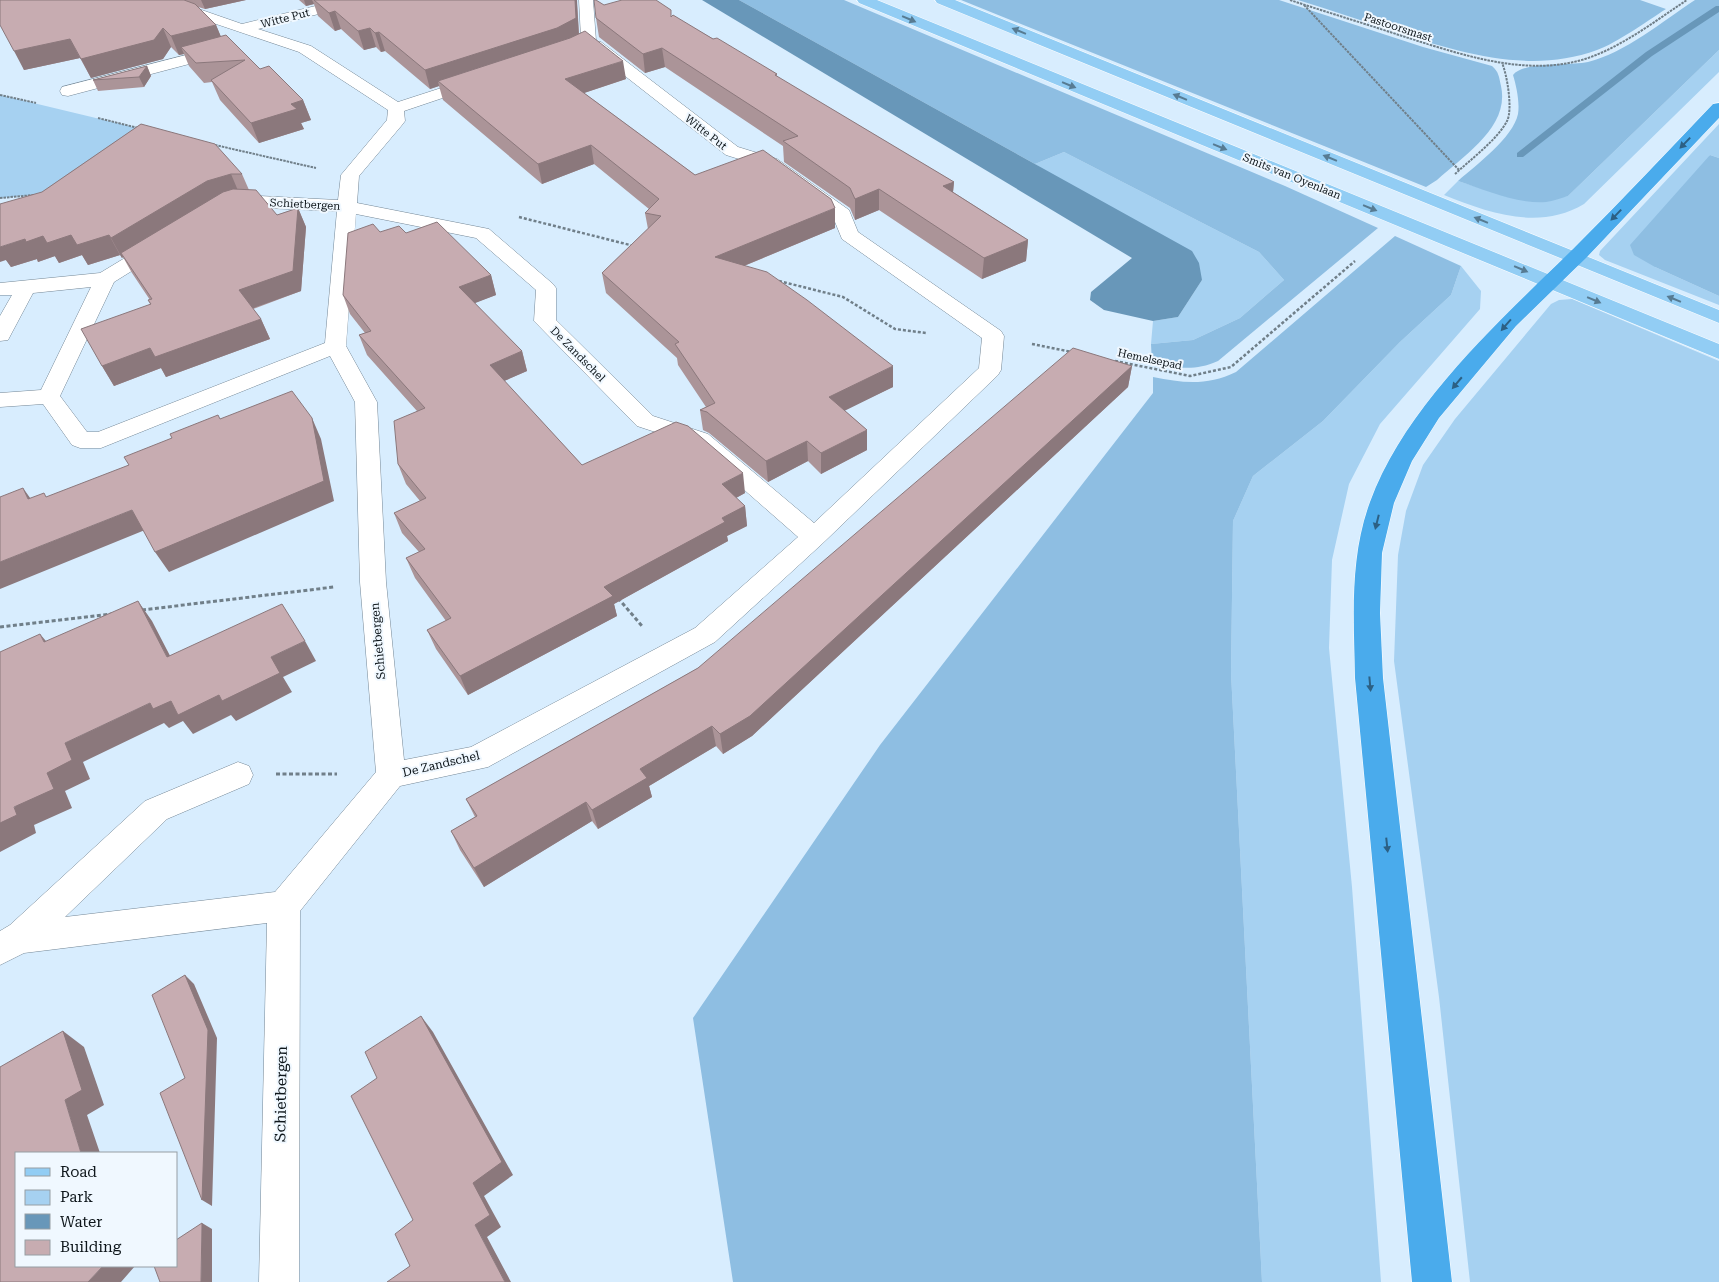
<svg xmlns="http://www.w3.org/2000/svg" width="1719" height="1282" viewBox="0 0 1719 1282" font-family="'Roboto Serif',serif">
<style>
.green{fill:#a6d1f1}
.forest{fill:#8ebee2}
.water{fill:#6897b9}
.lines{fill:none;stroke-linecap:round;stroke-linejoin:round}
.stream{fill:#6897b9;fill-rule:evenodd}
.minor-casing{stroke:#748796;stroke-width:1}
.major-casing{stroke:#fff;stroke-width:1}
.highway-casing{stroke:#fff;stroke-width:1}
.path-far2{stroke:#707f89;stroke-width:2;stroke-dasharray:2.5 1;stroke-linecap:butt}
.path-far1{stroke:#707f89;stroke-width:2.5;stroke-dasharray:3 2;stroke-linecap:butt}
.path{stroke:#707f89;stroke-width:3;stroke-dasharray:4 2.5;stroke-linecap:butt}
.minor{fill:#fff;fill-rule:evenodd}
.major{fill:#92cdf4;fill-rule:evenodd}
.highway{fill:#4aabec;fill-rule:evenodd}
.wall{fill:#ab9498}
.shaded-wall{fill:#8b787c}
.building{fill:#c7acb1;stroke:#8b787c}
.oneway{fill:#577b92}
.oneway2{fill:#2c6084}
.labels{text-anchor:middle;stroke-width:4;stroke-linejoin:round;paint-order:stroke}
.far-street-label{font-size:11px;fill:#0e161b;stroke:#f0f8ff}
.street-label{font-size:12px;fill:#0e161b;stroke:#f0f8ff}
.near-street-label{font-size:15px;fill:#0e161b;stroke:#f0f8ff}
</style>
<rect width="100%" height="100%" fill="#d8edfe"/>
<path class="green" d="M1719,50v22l-135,132c-45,27 -95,9 -140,-9l14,-14 50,16 26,5 34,-6z
M0,95l150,36 -95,62 -55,5z
M1719,124v34l-9,-3 -55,112 64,29v9l-114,-45 -6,-5 1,-4z
M1064,152l195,100 25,28 -44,38 -47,22 -42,4 2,-23 25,-4 24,-37 -167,-116z
M1461,266l20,25 -1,18 -100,115 -31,60 -17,76 -3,88 23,239 29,395h-119l-31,-609 2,-152 20,-45 70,-55 77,-79 51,-47z
M1572,299l147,62v921h-249l-31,-285 -45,-336 4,-106 8,-44 17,-46 32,-46 96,-115 8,-4z"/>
<path class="forest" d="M739,0h105l441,186 93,42 -160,133c-25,11 -40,6 -66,3l-1,-20 42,-4 47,-22 44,-38 -25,-28 -195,-100 -29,12z
M961,0h318l144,47 69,19c7,6 7,11 9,20 9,41 -37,69 -64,94l-11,7z
M1298,0h342l26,9c-19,12 -49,34 -69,41 -67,25 -140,2 -204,-19 -32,-11 -63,-21 -95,-31z
M1695,0h24v50l-151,146c-7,2 -15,5 -22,6 -30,2 -60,-12 -88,-21 18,-16 55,-43 60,-67 2,-12 -2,-29 -5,-39 11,-14 56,-9 75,-13 37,-9 75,-41 107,-62z
M1710,155l9,3v138l-64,-29 -21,-12 -4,-10z
M1395,236l66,30 -10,29 -51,47 -77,79 -70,55 -20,45 -2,152 31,609h-529l-40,-264 187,-273 273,-352v-16c30,6 54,9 83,-5z"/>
<path class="water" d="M702,0h37l453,251 7,12 3,17 -24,37 -25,4 -49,-11 -14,-10 1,-8 41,-34z"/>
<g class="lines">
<path class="stream" d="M1716,6h3v6l-67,44 -129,101h-6v-4l129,-101z"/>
<defs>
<path id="minor" d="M152,0h21l69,24 98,-24h25l-2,3 -105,26 53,17 87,56 71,-23h12l2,3 -2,3 -77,26 1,10 -3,4 -43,51 -2,27 132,26 64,55 3,4v32l97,96 55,18 106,89 165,-155 3,-30 -140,-99 -9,-22 -68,-50 -39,-12 -138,-108 -16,8h-12l-2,-3 2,-3 21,-11 -2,-38h14l3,41 5,1 137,105 39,12 72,51 9,22 143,99 3,5 -3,34 -3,5 -175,168 -108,99 -227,125 -88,19 -100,125 -1,371h-40l8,-359 -243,30 -24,12v-34l10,-6 135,-124 93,-39 11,4 4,9 -4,9 -82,35 -102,98 210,-25 101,-120 -16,-190 -5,-180 -25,-46 -229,92h-21l-8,-3 -29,-41 -43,3v-14l41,-3 50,-103 -58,6 -25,47 -8,1v-25l12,-21h-12v-12l100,-10 53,-32 7,-2 7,2 3,4 -3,4 -53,33 -54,114 27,36h11l227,-89 12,-132 -96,-4 -12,3 -7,-2 -2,-4 2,-4 18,-5 98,5 3,-25 46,-55 1,-10 -89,-58 -145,-49zM356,214l120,24 60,52 -2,31 4,4 99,101 55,18 106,93 -103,91 -224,119 -67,13 -18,-178 -9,-180 -31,-56z
M221,46l6,2 2,3 -2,3 -159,42 -6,-1 -2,-4 2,-4z"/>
<path id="major" d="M857,0h20l842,344v15l-860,-356z
M935,0h20l764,310v13l-782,-320z"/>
<path id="highway" d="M1719,103v15l-131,138 -72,70 -77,92 -27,43 -18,42 -12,50 -2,60 3,65 69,604h-40l-57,-604c-1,-59 -6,-119 15,-176 36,-98 130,-181 204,-254 47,-47 93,-96 139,-144z"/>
</defs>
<use href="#minor" class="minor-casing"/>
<use href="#major" class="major-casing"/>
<use href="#highway" class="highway-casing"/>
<path class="path-far2" d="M1290,0c36,12 73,23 109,35 58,18 125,43 186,24 37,-12 70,-38 102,-59
M1304,5l155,165
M0,95l36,8
M98,118l40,10
M215,145l101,23
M1455,174c15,-14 43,-35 52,-53 6,-11 0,-47 -5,-58
M0,198l34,-3"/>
<path class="path-far1" d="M519,217l115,29
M779,281l64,16 52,32 31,4
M1032,344l40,8
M1115,361l75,15 41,-9 124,-106"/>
<path class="path" d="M618,598l24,28
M142,610l192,-23
M0,627l111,-13
M276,774h61"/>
<use href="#minor" class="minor"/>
<use href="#major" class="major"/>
<use href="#highway" class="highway"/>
</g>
<path class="wall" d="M0,0h246l-41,9 -7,-2 18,18 5,12 39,32 43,31 8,20 -10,3 3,6 -45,14 -39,-43 -8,-18 -8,1 -15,-17 -5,-12 -5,1 -8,-8 -8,12 -72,19 -11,-20 -56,12z
M299,0h278l2,34 47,45 -42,14 111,82 140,53 -91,38 149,121 -49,23 23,20v20l-46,24 -13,-13 -40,21 -59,-49 -6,-3 -3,-20 6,-3 -28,-42 -1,-7 -71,-65 -4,-20 46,-44 -3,-16 4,-4 -55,-45 -52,20 -99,-84 -4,-14 -9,3 -45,-38 -4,1 -5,-5 -12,3 -23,-21 -6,2 -17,-15 -4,-12 -8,2z
M604,5l68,11 105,58v3l177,105 -1,10 75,48 -2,21 -44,18 -103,-69 -24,10 -5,-12 -66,-46 -1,-16 -118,-79 -20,6 -46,-36 -3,-19z
M147,66l4,10 -7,11 -46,4 -5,-11z
M141,124l101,50 7,16 28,25 21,-7 8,19 -5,64 -48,18 8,10 9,20 -104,38 -5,-9 -47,18 -12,-20 48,-62 -2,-4h2l-18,-27 -9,-16 -1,1 -2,-3 -32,10 -6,-10 -23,8 -4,-7 -17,6 -1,-3 -26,8 -5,-7 36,-68z
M380,232l26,1 85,42 5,20 -22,8 48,48 5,20 -23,10 78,84 163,28 -9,5 9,8 2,20 -20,10 1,5 -114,63 3,12 -149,79 -32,-46 -9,-19 19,-9 -31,-43 -9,-20 13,-6 -17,-19 -8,-20 26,-12 -14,-17 -8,-20 19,-53 -50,-56 -8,-20 6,-2 -15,-19 -7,-19z
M1132,366l-4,21 -376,349 -29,18 -7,-8 -67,40 3,11 -54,32 -6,-8 -108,66 -24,-37 -9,-19 24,-14 -9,-18 232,-131z"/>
<path class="shaded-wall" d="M201,0h45l-41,9z
M304,0h8l2,4 -8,2z
M575,0h2v4l2,33 -141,44 1,5 -9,3 -5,-19z
M335,11l6,18 -6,2 -6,-18z
M216,25l8,19 -43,3 3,7 -5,1 -8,-19z
M163,28l8,19 -8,12 -72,19 -10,-19z
M370,28l6,19 -12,3 -6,-19z
M379,32l6,19 -4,1 -6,-19z
M70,39l10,19 -56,12 -10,-19z
M662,48l3,19 -20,6 -2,-19z
M623,61l3,18 -57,19 -4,-19z
M147,66l4,10 -7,11 -5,-10z
M303,100l8,20 -10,3 3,6 -45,14 -8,-20 40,-19z
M591,145l3,19 -52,20 -4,-20z
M231,174l8,19 -118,60 2,4 -1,1 -11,-20 96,-57z
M954,182l-2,20 -9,-16z
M879,189v21l-24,10v-21z
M298,208l8,19 -5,64 -53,19 -9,-20z
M835,208v20l-118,49 -2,-20z
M71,235h38l11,20 -32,10 -6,-10 -23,8 -12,-20z
M43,236l12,20 -17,6 -1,-3 -26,8 -5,-7 -6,2v-15l25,-8z
M1028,240l-2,21 -44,18 2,-21z
M491,275l5,20 -31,12 -6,-20z
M261,319l9,20 -104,38 -11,-20z
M150,348l11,20 -47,18 -12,-20z
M522,351l5,20 -32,14 -5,-20z
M893,366v21l-63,31 -1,-21z
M1132,366l-4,21 -376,349 -29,18 -3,-20z
M312,418l9,21 13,62 -165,71 -14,-20z
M867,430v20l-46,24v-21z
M807,441l1,20 -40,21 -2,-21z
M743,473l2,20 -20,11 -3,-20z
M23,488l15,21 -10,-10z
M745,506l2,20 -20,10 1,5 -114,63 3,12 -149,79 -8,-19 144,-89 118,-69z
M132,510l13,20 -145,59v-27z
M138,601l14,20 29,56 -14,-20z
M40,634l17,20 -13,-12z
M305,641l11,20 -33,16 9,15 -56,29 -5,-6 -38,19 -10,-13 -14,7 -5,-5 -81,39 7,17 -25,12 7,17 -38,17 2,8 -36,19v-29l47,-50 18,-30 85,-40 21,-2 100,-44z
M712,726l4,20 -67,40 3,11 -54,32 -6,-19 48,-41z
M586,802l6,19 -108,66 -10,-19z
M185,975l9,9 23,54 -5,168 -10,-6z
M421,1016l12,16 80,143 -29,21 17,31 -14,10 24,45h-6l-30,-57 -2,-42z
M63,1031l21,16 20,58 -17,10 13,38h-19l-16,-53z
M202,1223l10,6v53h-11z
M103,1266h32l-14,16h-33z"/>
<path class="building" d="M0,0h184l11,4 21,21 -45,11 -8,-8 -9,12 -73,19 -11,-20 -56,12 -14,-26z
M314,0h261l1,18 -19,10 -132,42 -46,-38 -4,1 -5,-5 -12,3 -23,-20 -6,2z
M594,0h2l8,5 18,-5h34l15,10v7l2,-2 40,24 4,-1 60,36 -2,1 179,107 -11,4 85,54 -44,18 -105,-69 -24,10 -5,-11 -67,-47 15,-5 -136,-88 -19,6 -47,-36z
M585,31l38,30 -58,18 130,96 68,-25 68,49 4,9 -120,49 52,15 40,28 86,66 -64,31 38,33 -46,23 -14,-12 -41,20 -59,-49 -7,-2 15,-7 -40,-59 4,-2 -77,-69 59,-57 -16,-3 14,-14 -68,-54 -53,19 -100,-83 132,-43z
M226,35l34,34 9,-3 34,34 -12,4 6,5 -46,14 -40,-43 34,-20 -49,3 -15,-16z
M147,66l-8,11 -46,3z
M141,124l74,20 27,30h-11l-24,7 -96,57 -2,-3 -32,10 -6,-10 -24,8 -4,-7 -17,6 -1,-3 -25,8v-43l42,-12z
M233,189l23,1 21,25 21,-7 -5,63 -54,19 22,29 -106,38 -5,-9 -48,18 -21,-37 70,-25 -3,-4 4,-1 -31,-46 102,-61z
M437,222l54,53 -32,12 63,64 -32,14 92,100 94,-43 12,4 55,47 -21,11 23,22 -23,12 3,4 -121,65 9,9 -153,80 -33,-46 24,-12 -45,-60 19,-9 -31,-36 32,-15 -28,-34 -4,-43 31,-13 -66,-73 12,-4 -28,-36 5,-62 25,-9 7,8 19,-6 7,7z
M1073,348l59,18 -382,350 -30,18 -8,-8 -72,43 7,9 -55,32 -6,-8 -112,66 -23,-37 26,-15 -11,-17 232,-131z
M292,391l20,27 12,63 -169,71 -23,-42 -132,52v-65l23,-9 5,11 16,-6 2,4 83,-32 -5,-8 48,-19 -2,-4 48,-19 2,4z
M138,601l29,56 115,-53 23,37 -34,16 9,16 -58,28 -3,-6 -41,20 -7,-14 -18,8 -3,-6 -85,40 7,17 -25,13 7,16 -40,18 3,8 -17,8v-171l40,-18 4,8z
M185,975l23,55 -6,170 -42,-107 25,-15 -33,-83z
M421,1016l81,146 -29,21 17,32 -15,10 30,57h-118l23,-16 -15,-32 18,-14 -62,-124 26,-18 -12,-26z
M63,1031l19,59 -17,10 16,53h-65v113h87l-15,16h-88v-215z
M202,1223l-1,59h-41l-6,-16h22v-26z"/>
<defs><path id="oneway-solid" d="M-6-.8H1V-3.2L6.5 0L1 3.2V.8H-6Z" transform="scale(1.25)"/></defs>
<g class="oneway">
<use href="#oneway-solid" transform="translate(909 19) rotate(23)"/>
<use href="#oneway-solid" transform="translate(1019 31) rotate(-158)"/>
<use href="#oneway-solid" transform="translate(1069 85) rotate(22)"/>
<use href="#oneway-solid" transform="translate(1180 97) rotate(-158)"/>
<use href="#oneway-solid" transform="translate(1220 147) rotate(22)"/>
<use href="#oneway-solid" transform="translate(1330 158) rotate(-158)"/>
<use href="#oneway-solid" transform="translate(1370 208) rotate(22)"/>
<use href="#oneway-solid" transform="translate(1481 220) rotate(-158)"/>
<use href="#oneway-solid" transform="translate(1521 269) rotate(23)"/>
<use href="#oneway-solid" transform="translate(1674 299) rotate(-158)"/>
<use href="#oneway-solid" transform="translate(1594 300) rotate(23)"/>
</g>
<g class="oneway2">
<use href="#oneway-solid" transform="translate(1685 143) rotate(134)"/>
<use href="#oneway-solid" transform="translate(1616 215) rotate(134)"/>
<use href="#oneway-solid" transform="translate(1506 325) rotate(131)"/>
<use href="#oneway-solid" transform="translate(1457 383) rotate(130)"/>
<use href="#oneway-solid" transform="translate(1377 522) rotate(104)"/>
<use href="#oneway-solid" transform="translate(1370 684) rotate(85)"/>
<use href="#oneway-solid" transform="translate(1387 845) rotate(84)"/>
</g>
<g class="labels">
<g class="far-street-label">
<text transform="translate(285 18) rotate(-14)" y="4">Witte Put</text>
<text transform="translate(1398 27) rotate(18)" y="4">Pastoorsmast</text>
<text transform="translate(706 132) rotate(38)" y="4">Witte Put</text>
<text transform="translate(1292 176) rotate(22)" y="4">Smits van Oyenlaan</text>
<text transform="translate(305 204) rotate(3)" y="4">Schietbergen</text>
<text transform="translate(578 354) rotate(45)" y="4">De Zandschel</text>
<text transform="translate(1150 359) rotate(12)" y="4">Hemelsepad</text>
</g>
<g class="street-label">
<text transform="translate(378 641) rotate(-95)" y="4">Schietbergen</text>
<text transform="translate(441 764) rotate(-13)" y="4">De Zandschel</text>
</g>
<g class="near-street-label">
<text transform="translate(281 1094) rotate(-89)" y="5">Schietbergen</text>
</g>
</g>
<rect x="15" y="1152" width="162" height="115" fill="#f0f8ff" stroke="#969ea4"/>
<rect x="25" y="1168" width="25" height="8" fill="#92cdf4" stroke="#969ea4"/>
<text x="60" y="1177" font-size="15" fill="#0e161b">Road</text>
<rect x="25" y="1190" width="25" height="15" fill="#a6d1f1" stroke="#969ea4"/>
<text x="60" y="1202" font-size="15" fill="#0e161b">Park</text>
<rect x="25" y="1214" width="25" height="15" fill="#6897b9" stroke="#969ea4"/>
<text x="60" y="1227" font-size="15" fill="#0e161b">Water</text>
<rect x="25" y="1240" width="25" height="15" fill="#c7acb1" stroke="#969ea4"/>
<text x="60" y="1252" font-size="15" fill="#0e161b">Building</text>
</svg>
